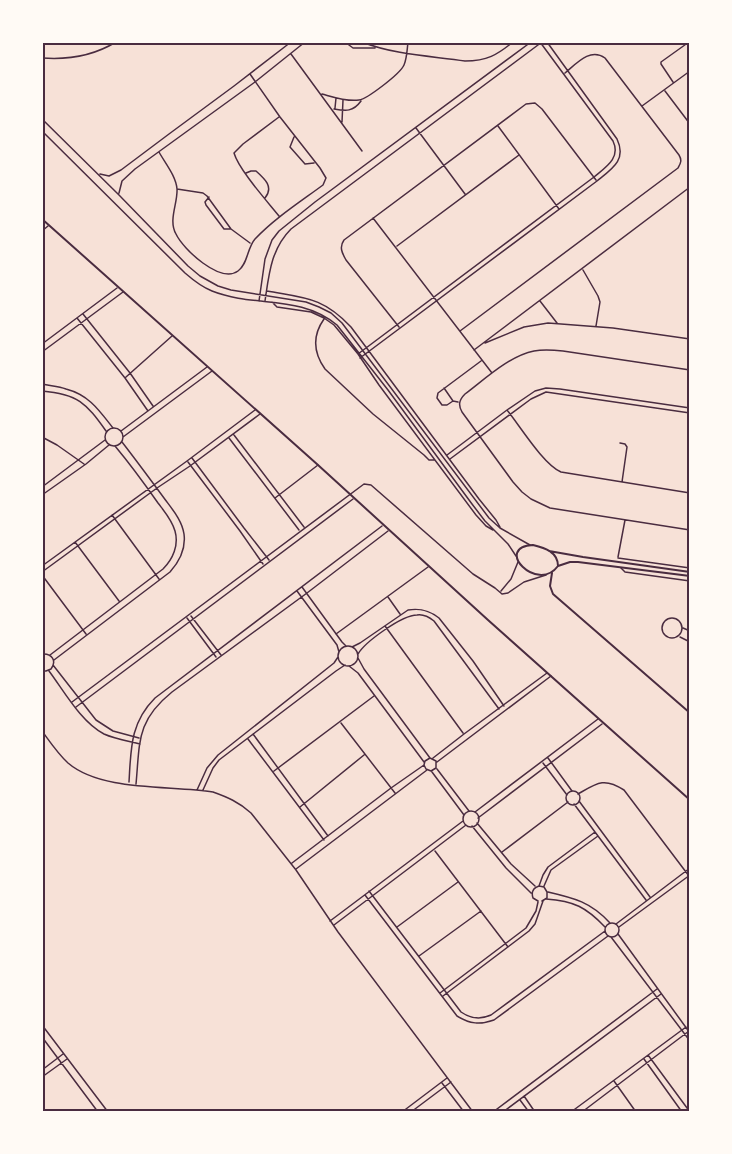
<svg xmlns="http://www.w3.org/2000/svg" width="732" height="1154" viewBox="0 0 732 1154" font-family="Arial,sans-serif">
<style>
.lines{fill:none;stroke-linecap:round;stroke-linejoin:round}
.minor{stroke:#4a2c40;stroke-width:1.5}
.tertiary{stroke:#4a2c40;stroke-width:2}
.neatline{fill:none;stroke:#4a2c40;stroke-width:2}
</style>
<rect width="100%" height="100%" fill="#f7e1d7"/>
<g class="lines">
<path class="minor" d="M345,42l8,6h22
M362,42c33,13 69,14 103,19 22,0 32,-6 48,-19
M291,54l71,97
M42,58c26,2 51,-2 74,-16
M673,82l-12,-18v-2l28,-20
M665,91l25,33
M322,94c11,3 25,8 37,6 8,-1 41,-26 45,-35 3,-7 3,-15 4,-23
M642,106l48,-35
M335,108l1,-10
M334,109c12,2 19,3 27,-8
M42,119l77,76 69,71 12,10 18,10 13,4 75,12 13,5 12,6 11,10 147,195 11,10 30,17
M342,122l1,-22
M498,126l61,83
M416,128l49,66
M42,131l143,142c8,7 17,14 27,18 43,17 87,3 125,34l51,65 84,114 13,17 23,23 8,12
M294,137l-4,10 15,17 9,-1
M159,152c6,11 17,24 18,37 1,14 -9,31 -1,45 7,15 44,50 62,37 10,-7 9,-23 17,-32 20,-21 45,-37 68,-54l3,-7 -6,-10 -40,-51 -30,-43
M246,173l5,-2h5c9,8 18,16 9,27
M100,174l9,2 12,-6 48,-36 65,-48 57,-44
M177,189l26,4 4,3 24,33 19,14
M119,193l3,-12 13,-12 120,-87 50,-40
M209,197l-4,5 1,3 18,24h6
M279,216c-12,-15 -40,-46 -45,-63l9,-9 36,-27
M373,218l119,155
M42,231l6,-5
M397,246l122,-91
M583,270l15,26 2,6 -4,24
M267,291c38,7 56,6 84,36l128,172 17,21 4,7
M259,301l6,-42 7,-19 7,-9 36,-29 216,-160
M265,301c4,-27 6,-52 26,-72l251,-187
M540,301l17,22
M272,302l5,5 34,5 13,6 10,7 24,29 21,31 97,130 10,11 7,4
M83,314l47,59 23,33
M77,318l48,60 23,33
M324,319c-12,17 -11,33 1,50l48,45 51,41 5,5h6
M399,327l-53,-67c-4,-7 -7,-13 -2,-20l182,-136 9,-1 7,6 54,71
M460,331l218,-163c3,-5 4,-8 1,-13l-74,-97c-15,-11 -29,6 -40,15
M485,343l39,-16 24,-4 65,5 77,11
M42,344l75,-56
M474,350l216,-163
M42,352l81,-60
M358,354l236,-177c12,-10 27,-19 19,-36l-73,-99
M360,358l237,-177c15,-12 30,-21 20,-42l-70,-97
M690,370l-127,-19c-9,-1 -19,-2 -29,0 -25,5 -49,28 -69,43 -6,6 -7,11 -3,18l51,70 9,10 9,7 19,9 140,22
M126,377l46,-41
M42,384c8,2 16,2 24,5 23,6 33,21 47,39
M444,388l9,13 5,1
M42,391c36,3 44,12 64,40
M453,401l-6,4h-5l-5,-7 1,-5 43,-32
M507,410c13,16 36,54 54,62l129,21
M105 437a9 9 0 1 1 18 0a9 9 0 1 1-18 0Z
M121,431l86,-64
M234,435l70,92
M42,437l15,8 27,19
M123,437l89,-66
M229,438l70,92
M620,443l5,1 2,3 -5,35
M447,455l60,-45 28,-19 11,-3 14,1 130,19
M192,458l52,70 25,32
M450,459l81,-60 15,-7 144,21
M188,462l52,69 23,33
M42,487l63,-47
M42,495l44,-31 23,-19
M275,498l43,-33
M112,515l47,64
M75,542l44,59
M618,557l7,-37
M618,558l72,10
M42,566l145,-105 68,-51
M621,568l4,4 65,9
M42,572l115,-84 33,-22 70,-52
M42,575l44,59
M302,587l40,55 4,4
M297,591l40,54 2,7
M501,591l10,-12 7,-17
M388,597l12,17
M191,616l30,39
M662 628a10 10 0 1 1 20 0a10 10 0 1 1-20 0Z
M187,618l29,39
M385,626l78,107
M683,628l7,3
M336,634l92,-67
M680,637l10,5
M338 656a10 10 0 1 1 20 0a10 10 0 1 1-20 0Z
M352,647l8,-4 48,-33c12,-2 21,0 31,8l34,43 31,45
M42,654c10,-1 15,7 9,15l-5,2h-4
M358,654c7,-12 44,-39 59,-39 6,-1 12,2 17,6l65,88
M50,655l113,-86c10,-10 16,-24 12,-38 -3,-11 -11,-20 -17,-28 -14,-20 -28,-39 -43,-57
M358,658l6,11 66,89 6,3v7l-5,3 -5,-2 -2,-4 1,-4 5,-3
M54,660l116,-88c10,-11 16,-23 14,-38 -2,-14 -12,-25 -20,-36 -14,-19 -28,-38 -42,-56
M53,665l43,55 17,11 26,7
M349,666l9,7 66,89
M49,671c15,20 32,51 55,63 11,5 24,7 36,10
M72,702l292,-218 7,1 102,89 22,14 7,6 6,-1 16,-11 22,-7
M76,707l277,-208
M341,723l54,70
M42,731c8,11 16,23 26,32 34,29 102,22 145,29 14,5 26,10 38,21l45,57 42,62 135,180
M253,734l75,102
M248,739l76,101
M433,758l31,-24 83,-61
M548,758l24,33
M437,762l114,-86
M543,763l24,32
M437,769l32,42
M274,771l100,-75
M432,772l32,43
M129,782c2,-33 1,-59 26,-84l227,-172
M136,784c4,-42 0,-63 36,-92l135,-99 81,-62
M197,790l10,-22 11,-13 116,-92 4,-6
M203,790l10,-22 6,-8 117,-89 9,-6
M566 798a7 7 0 1 1 14 0a7 7 0 1 1-14 0Z
M578,794c19,-11 26,-17 46,-4l65,86
M579,801l71,96
M574,804l72,96
M300,807l64,-52
M463 819a8 8 0 1 1 16 0a8 8 0 1 1-16 0Z
M475,812l123,-93
M478,818l124,-94
M477,823l34,41 24,22
M472,826l34,42 25,25
M435,851l73,96
M502,852l66,-50
M292,863l99,-75 33,-23
M296,869l131,-99
M539,886l5,1 3,5v6l-5,3
M544,886l7,-16 47,-34
M369,891l92,121c10,7 19,8 30,3l114,-84
M548,892c26,6 43,10 62,31
M365,895l92,121c13,8 23,9 37,4l114,-84
M546,899c28,2 40,8 59,28
M538,901l-5,-3c-2,-6 0,-10 6,-12l4,-11 5,-8 47,-35
M330,921l133,-100
M605 930a7 7 0 1 1 14 0a7 7 0 1 1-14 0Z
M616,924l74,-56
M334,925l132,-100
M397,927l61,-45
M619,927l71,-52
M618,934l72,99
M611,937l79,104
M419,956l62,-45
M440,993l86,-65 10,-17 2,-9
M443,996l86,-65 6,-7 8,-23
M42,1025l66,87
M42,1037l56,75
M648,1055l42,57
M644,1059l38,53
M42,1070l21,-16
M42,1077l25,-18
M614,1081l22,31
M442,1083l22,29
M524,1096l11,16
M520,1100l9,12
M402,1112l45,-34
M411,1112l40,-30
M493,1112l164,-123
M503,1112l158,-118
M571,1112l115,-85
M582,1112l107,-81"/>
<path class="tertiary" d="M42,219l276,246 170,155 202,180
M533,545c12,3 25,7 25,21 -21,28 -65,-19 -25,-21z
M549,551l34,6 107,15
M558,566l12,-4h8l112,14
M552,573l-2,13 3,8 137,119"/>
</g>
<rect width="732" height="1154" fill="none" stroke="#fffaf5" stroke-width="87"/>
<rect x="44" y="44" width="644" height="1066" class="neatline"/>
</svg>
